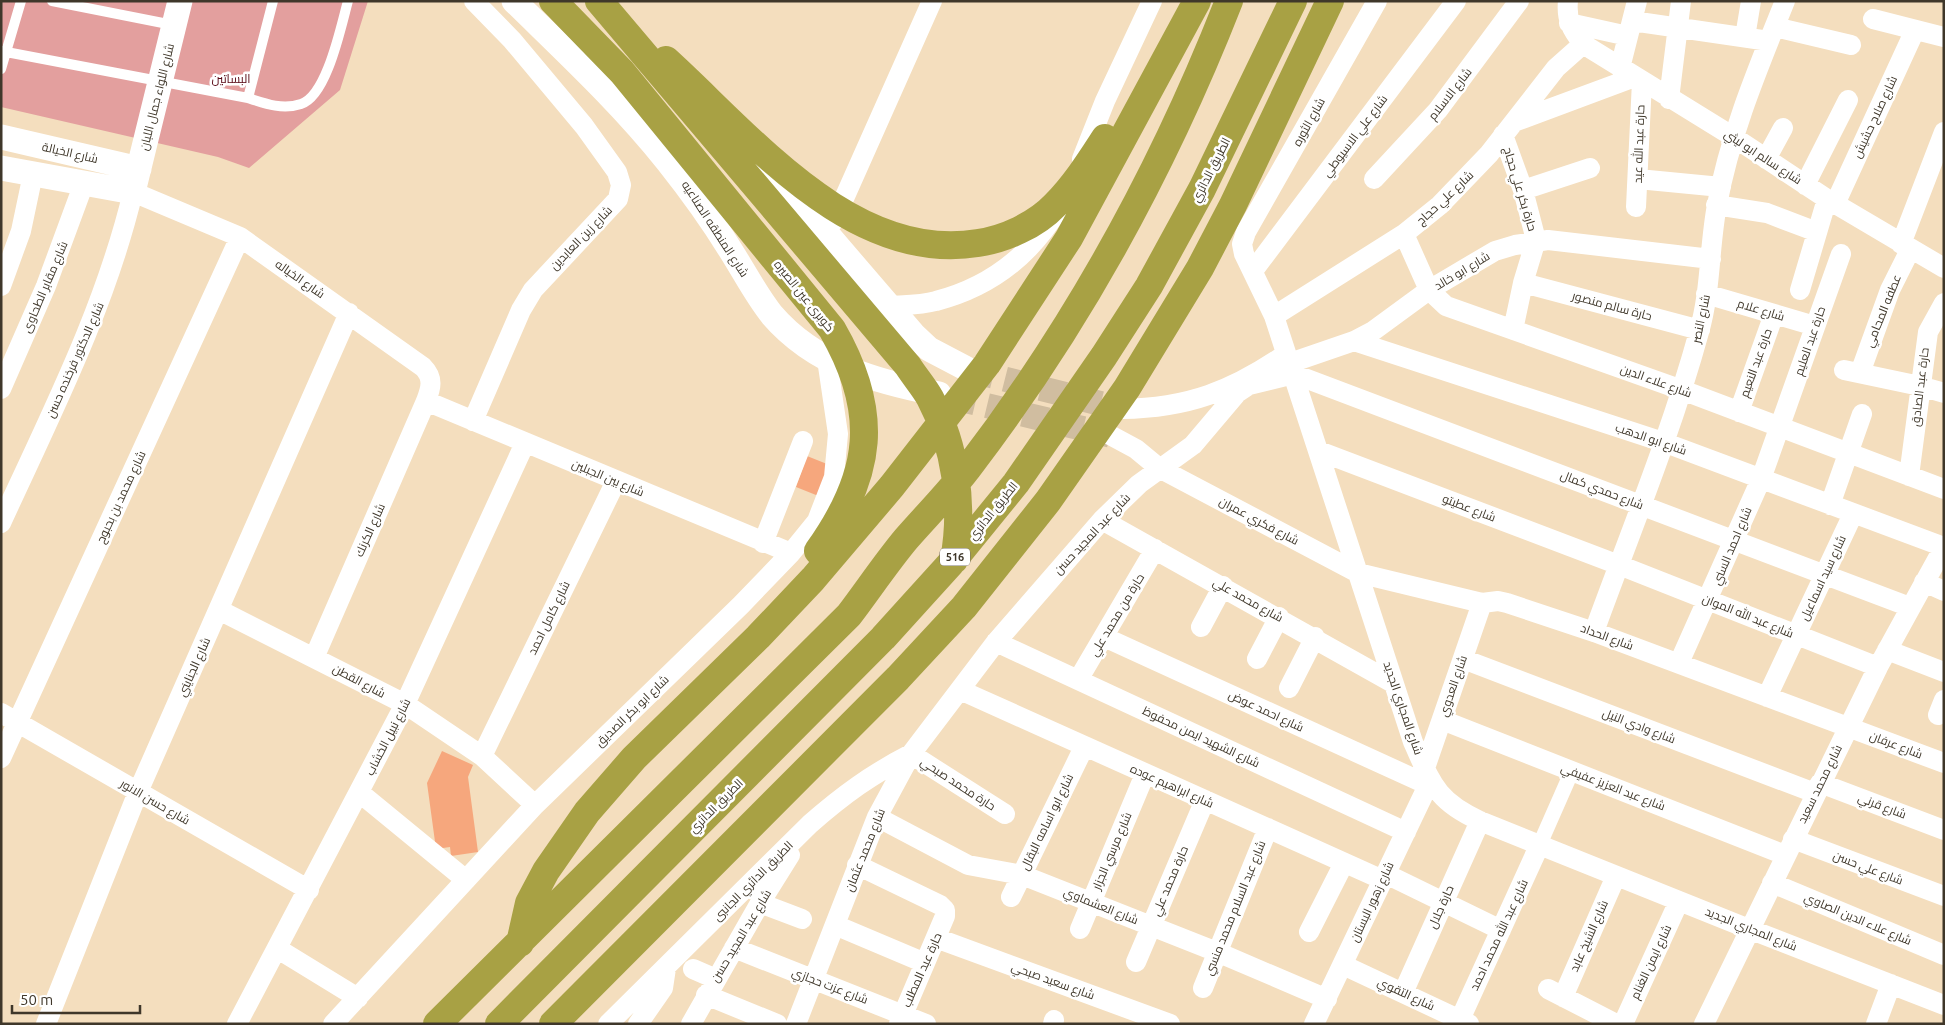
<svg xmlns="http://www.w3.org/2000/svg" width="1945" height="1025" viewBox="0 0 1945 1025" font-family="Ubuntu,Cairo,sans-serif">
<style>
.green{fill:#e39f9e}
.building{fill:#f6a77d}
.lines{fill:none;stroke-linecap:round;stroke-linejoin:round}
.tertiary-tunnel{stroke:#d0bda0;stroke-width:25;stroke-dasharray:25 12;stroke-linecap:butt}
.service{stroke:#fff;stroke-width:10}
.pedestrian{stroke:#fff;stroke-width:15}
.minor{stroke:#fff;stroke-width:20}
.tertiary{stroke:#fff;stroke-width:25}
.motorway{stroke:#a8a144;stroke-width:28}
.labels{text-anchor:middle;stroke-width:5;stroke-linejoin:round;paint-order:stroke}
.shield{fill:#fff;stroke:#79736a;stroke-width:1}
.shield-label{font-size:11px;font-weight:bold;fill:#3f372a}
.park-label{font-size:12px;fill:#570612;stroke:#fff}
.street-label{font-size:12px;fill:#3f372a;stroke:#fff}
</style>
<rect width="100%" height="100%" fill="#f4debe"/>
<path class="green" d="M1,1h367l-28,89 -91,78 -31,-11 -217,-50z"/>
<path class="building" d="M807,456l20,8 3,10 -9,23 -25,-10z
M442,751l31,14 -5,12 10,75 -27,4 -1,-9 -14,2 -9,-66z"/>
<g class="lines">
<path class="tertiary-tunnel" d="M969,370l153,39
M951,397l159,38"/>
<path class="service" d="M52,1l121,24
M1,51l247,47c18,6 35,12 53,6 26,-8 40,-78 47,-103
M1,69l20,-68
M248,98l25,-97"/>
<path class="pedestrian" d="M1539,846l33,-75"/>
<path class="minor" d="M1377,1l-131,231 -4,12 2,10 30,62 139,426c19,42 23,59 67,79l269,108 195,76
M1568,1c-2,19 4,29 15,43l149,92 95,63 117,69
M1873,19l71,18
M1632,21l137,20
M1569,23l59,13
M1775,27l76,18
M1745,37l6,-36
M1620,68l17,-67
M1669,99l12,-98
M1514,122l121,-45
M1503,135l20,55 13,50 -13,43 -10,47
M1082,159l23,-58 47,-100
M1766,159l17,-31
M1374,179l64,-69 81,-109
M1638,179l83,8
M1805,185l43,-85
M1523,190l67,-22
M1835,204l80,-174
M1716,205l51,8 50,19
M1636,207l6,-126
M834,221l98,-220
M1404,234l25,56 17,16 236,84 262,99
M1901,244l43,-112
M1253,271l203,-270
M1523,283l177,47
M1,286l20,-55 12,-57
M1800,290l27,-91
M1706,294l109,32
M890,306c15,-1 32,-1 46,-5 54,-14 95,-46 123,-93
M1274,316l130,-82 36,-29 49,-51 67,-86 27,-24
M1354,341l309,101 281,105
M1290,363l64,-22 19,-10 56,-41 66,-39 20,-6 33,-5 163,19
M1844,370l76,16 24,7
M1860,373l30,-83 20,-40
M1,389l45,-103 38,-103
M426,401l365,152
M1122,409c66,-1 110,-18 164,-55
M1739,412l35,-98
M473,421l48,-111 12,-20 85,-91 3,-14 -4,-13 -33,-46 -72,-86 -38,-39
M1110,435l26,14 23,19 199,105 124,30 16,-2 9,2 87,29 350,131
M1319,451l300,114 259,102
M1909,476l19,-144 16,-29
M1830,505l32,-91
M1102,520l291,163
M1,523c50,-109 104,-214 132,-331l107,45 183,130c11,11 8,21 3,34l-112,257
M763,543l40,-102
M1924,582l20,9
M219,610l186,94 77,52 53,49
M1201,627l22,-41
M1594,632c36,-99 77,-198 105,-300 12,-41 10,-85 18,-127 13,-71 41,-137 68,-204
M1104,637l324,148
M996,642l410,190
M1887,650l57,22
M1257,659l22,-42
M1463,659l352,134
M1679,663l82,-184 80,-225
M1078,680l77,-131
M1289,688l26,-51
M960,690l423,190
M1767,697l86,-183
M1,713l308,177
M1938,715l6,-15
M1442,720l343,135
M482,756l134,-275
M1,758l239,-521
M1425,768l57,-165
M1820,783l124,47
M360,793l106,87
M877,817l91,48 54,10 195,77 110,47
M1793,839l151,57
M857,865l83,40 5,5v6l-46,108
M1386,874l115,56
M1772,883l172,72
M1011,897l73,-150
M760,903l42,16
M835,925l90,38
M1080,929l65,-155
M1309,932l35,-69
M936,938l234,86
M734,948l192,76
M278,949l80,49
M1136,962l69,-162
M1343,965l126,59
M693,969l23,10
M1203,988l65,-160
M1548,989l68,35
M1403,993l77,-172
M706,995l71,29
M1563,997l53,-121
M46,1024l92,-232 211,-479
M237,1024l168,-320 120,-261
M333,1024l202,-219 206,-200 50,-52 26,-32 17,-44 4,-43 -11,-75
M608,1024l202,-200c33,-29 62,-50 101,-70l94,60
M638,1024l25,-36 3,-20
M691,1024l69,-121 30,-48
M796,1024l81,-207 34,-63 85,-112 106,-122 37,-36 54,-39 44,-52 12,-8 45,-11 616,233
M1053,1024l1,-4
M1314,1024l116,-243
M1458,1024l81,-178
M1623,1024l56,-123
M1704,1024l174,-357 66,-120
M1876,1024l15,-40"/>
<path class="tertiary" d="M514,1c53,52 108,103 154,161 23,29 44,58 63,89 14,22 25,44 41,64 43,50 105,67 167,79
M1,137l138,32
M754,158l74,77 85,99 16,15 40,21
M1,168l132,24 47,-191"/>
<path class="motorway" d="M553,1l69,71 210,257c48,83 41,145 -14,222
M599,1l309,365c7,11 16,21 22,32 26,49 34,108 24,162
M666,60c84,76 186,204 312,183 27,-4 58,-18 77,-38 20,-20 35,-44 50,-67
M520,943l9,-40 17,-32 41,-59 47,-54 124,-121 55,-58 79,-93 95,-122 82,-126 128,-237
M437,1024l412,-409c19,-25 37,-52 57,-76 20,-23 43,-46 62,-71 108,-141 196,-301 261,-467
M499,1024l384,-386 68,-75 65,-80 88,-127 45,-70 53,-97 91,-188
M553,1024l345,-346 66,-71 84,-106 79,-113 73,-120 33,-63 97,-204"/>
</g>
<g class="labels">
<rect class="shield" x="940" y="548.5" width="30" height="17" rx="4"/>
<g class="shield-label">
<text x="955" y="561">516</text>
</g>
<g class="park-label">
<text x="231" y="83">البساتين</text>
</g>
<g class="street-label">
<text transform="translate(1450 94) rotate(-52)" y="4">شارع الاسلام</text>
<text transform="translate(157 97) rotate(-76)" y="4">شارع اللواء جمال اللبان</text>
<text transform="translate(1875 117) rotate(-65)" y="4">شارع صلاح حشيش</text>
<text transform="translate(1309 122) rotate(-61)" y="4">شارع الثوره</text>
<text transform="translate(1355 136) rotate(-53)" y="4">شارع علي الاسيوطي</text>
<text transform="translate(1639 144) rotate(-88)" y="4">حارة عبد الله عيد</text>
<text transform="translate(70 153) rotate(13)" y="4">شارع الخيالة</text>
<text transform="translate(1763 157) rotate(33)" y="4">شارع سالم ابو ليثي</text>
<text transform="translate(1211 170) rotate(-63)" y="4">الطريق الدائري</text>
<text transform="translate(1520 189) rotate(73)" y="4">حارة بكر علي حجاج</text>
<text transform="translate(1445 198) rotate(-43)" y="4">شارع علي حجاج</text>
<text transform="translate(715 229) rotate(57)" y="4">شارع المنطقه الصناعيه</text>
<text transform="translate(581 238) rotate(-46)" y="4">شارع زين العابدين</text>
<text transform="translate(1462 271) rotate(-31)" y="4">شارع ابو خالد</text>
<text transform="translate(300 279) rotate(35)" y="4">شارع الخياله</text>
<text transform="translate(45 287) rotate(-67)" y="4">شارع مقابر الطحاوى</text>
<text transform="translate(804 296) rotate(51)" y="4">كوبرى عين الصيره</text>
<text transform="translate(1612 306) rotate(15)" y="4">حارة سالم منصور</text>
<text transform="translate(1761 310) rotate(17)" y="4">شارع علام</text>
<text transform="translate(1883 311) rotate(-68)" y="4">عطفه المحامي</text>
<text transform="translate(1701 319) rotate(-78)" y="4">شارع النصر</text>
<text transform="translate(1810 341) rotate(-71)" y="4">حارة عبد العليم</text>
<text transform="translate(75 360) rotate(-66)" y="4">شارع الدكتور فرخنده حسن</text>
<text transform="translate(1756 363) rotate(-70)" y="4">حارة عبد النعيم</text>
<text transform="translate(1656 381) rotate(20)" y="4">شارع علاء الدين</text>
<text transform="translate(1920 387) rotate(-83)" y="4">حارة عبد الصادق</text>
<text transform="translate(1651 439) rotate(19)" y="4">شارع ابو الدهب</text>
<text transform="translate(608 478) rotate(23)" y="4">شارع بين الجبلين</text>
<text transform="translate(1602 490) rotate(21)" y="4">شارع حمدي كمال</text>
<text transform="translate(121 497) rotate(-65)" y="4">شارع محمد بن بحبوح</text>
<text transform="translate(1469 508) rotate(21)" y="4">شارع عطيتو</text>
<text transform="translate(993 511) rotate(-51)" y="4">الطريق الدائري</text>
<text transform="translate(1259 521) rotate(28)" y="4">شارع فكري عمران</text>
<text transform="translate(370 530) rotate(-66)" y="4">شارع الكرنك</text>
<text transform="translate(1092 534) rotate(-47)" y="4">شارع عبد المجيد حسن</text>
<text transform="translate(1732 546) rotate(-67)" y="4">شارع احمد السني</text>
<text transform="translate(1823 578) rotate(-65)" y="4">شارع سيد اسماعيل</text>
<text transform="translate(1248 600) rotate(29)" y="4">شارع محمد علي</text>
<text transform="translate(1117 615) rotate(-59)" y="4">حارة من محمد علي</text>
<text transform="translate(1748 616) rotate(22)" y="4">شارع عبد الله الموان</text>
<text transform="translate(549 618) rotate(-64)" y="4">شارع كامل احمد</text>
<text transform="translate(1607 637) rotate(20)" y="4">شارع الحداد</text>
<text transform="translate(194 667) rotate(-66)" y="4">شارع الجنايني</text>
<text transform="translate(359 681) rotate(28)" y="4">شارع القطن</text>
<text transform="translate(1453 686) rotate(-71)" y="4">شارع العدوي</text>
<text transform="translate(1403 708) rotate(71)" y="4">شارع المجاري الجديد</text>
<text transform="translate(632 711) rotate(-44)" y="4">شارع ابو بكر الصديق</text>
<text transform="translate(1266 711) rotate(25)" y="4">شارع احمد عوض</text>
<text transform="translate(1639 726) rotate(21)" y="4">شارع وادي النيل</text>
<text transform="translate(388 737) rotate(-63)" y="4">شارع نبيل الخشاب</text>
<text transform="translate(1201 737) rotate(25)" y="4">شارع الشهيد ايمن محفوظ</text>
<text transform="translate(1896 745) rotate(21)" y="4">شارع عرفان</text>
<text transform="translate(958 784) rotate(33)" y="4">حارة محمد صبحي</text>
<text transform="translate(1820 784) rotate(-64)" y="4">شارع محمد سعيد</text>
<text transform="translate(1172 786) rotate(24)" y="4">شارع ابراهيم عوده</text>
<text transform="translate(1613 787) rotate(21)" y="4">شارع عبد العزيز عفيفي</text>
<text transform="translate(155 802) rotate(30)" y="4">شارع حسن الانور</text>
<text transform="translate(716 806) rotate(-45)" y="4">الطريق الدائري</text>
<text transform="translate(1882 806) rotate(21)" y="4">شارع قرني</text>
<text transform="translate(1047 822) rotate(-64)" y="4">شارع ابو اسامه البقال</text>
<text transform="translate(865 850) rotate(-68)" y="4">شارع محمد عثمان</text>
<text transform="translate(1112 851) rotate(-67)" y="4">شارع مرسي الجزار</text>
<text transform="translate(1868 868) rotate(21)" y="4">شارع علي حسن</text>
<text transform="translate(753 881) rotate(-45)" y="4">الطريق الدائري الجانبى</text>
<text transform="translate(1170 881) rotate(-67)" y="4">حارة محمد علي</text>
<text transform="translate(1372 902) rotate(-65)" y="4">شارع زهور البستان</text>
<text transform="translate(1101 906) rotate(22)" y="4">شارع العشماوي</text>
<text transform="translate(1441 907) rotate(-66)" y="4">حارة جلال</text>
<text transform="translate(1235 908) rotate(-68)" y="4">شارع عبد السلام محمد منسي</text>
<text transform="translate(1858 919) rotate(23)" y="4">شارع علاء الدين الصاوي</text>
<text transform="translate(1751 929) rotate(22)" y="4">شارع المجاري الجديد</text>
<text transform="translate(1499 935) rotate(-65)" y="4">شارع عبد الله محمد احمد</text>
<text transform="translate(741 936) rotate(-59)" y="4">شارع عبد المجيد حسن</text>
<text transform="translate(1589 936) rotate(-66)" y="4">شارع الشيخ عابد</text>
<text transform="translate(1651 962) rotate(-65)" y="4">شارع ايمن الغنام</text>
<text transform="translate(922 970) rotate(-66)" y="4">حارة عبد المطلب</text>
<text transform="translate(1053 981) rotate(20)" y="4">شارع سعيد صبحي</text>
<text transform="translate(830 986) rotate(21)" y="4">شارع عزت حجازي</text>
<text transform="translate(1406 994) rotate(25)" y="4">شارع التقوي</text>
</g>
</g>
<rect width="1945" height="1025" fill="none" stroke="#3f372a" stroke-width="5"/>
<path d="M12 1005v8h128v-8" fill="none" stroke="#3f372a" stroke-width="2.5"/>
<text x="20" y="1005" font-size="15" fill="#3f372a" stroke="#ffffff" stroke-width="4" paint-order="stroke">50 m</text>
</svg>
